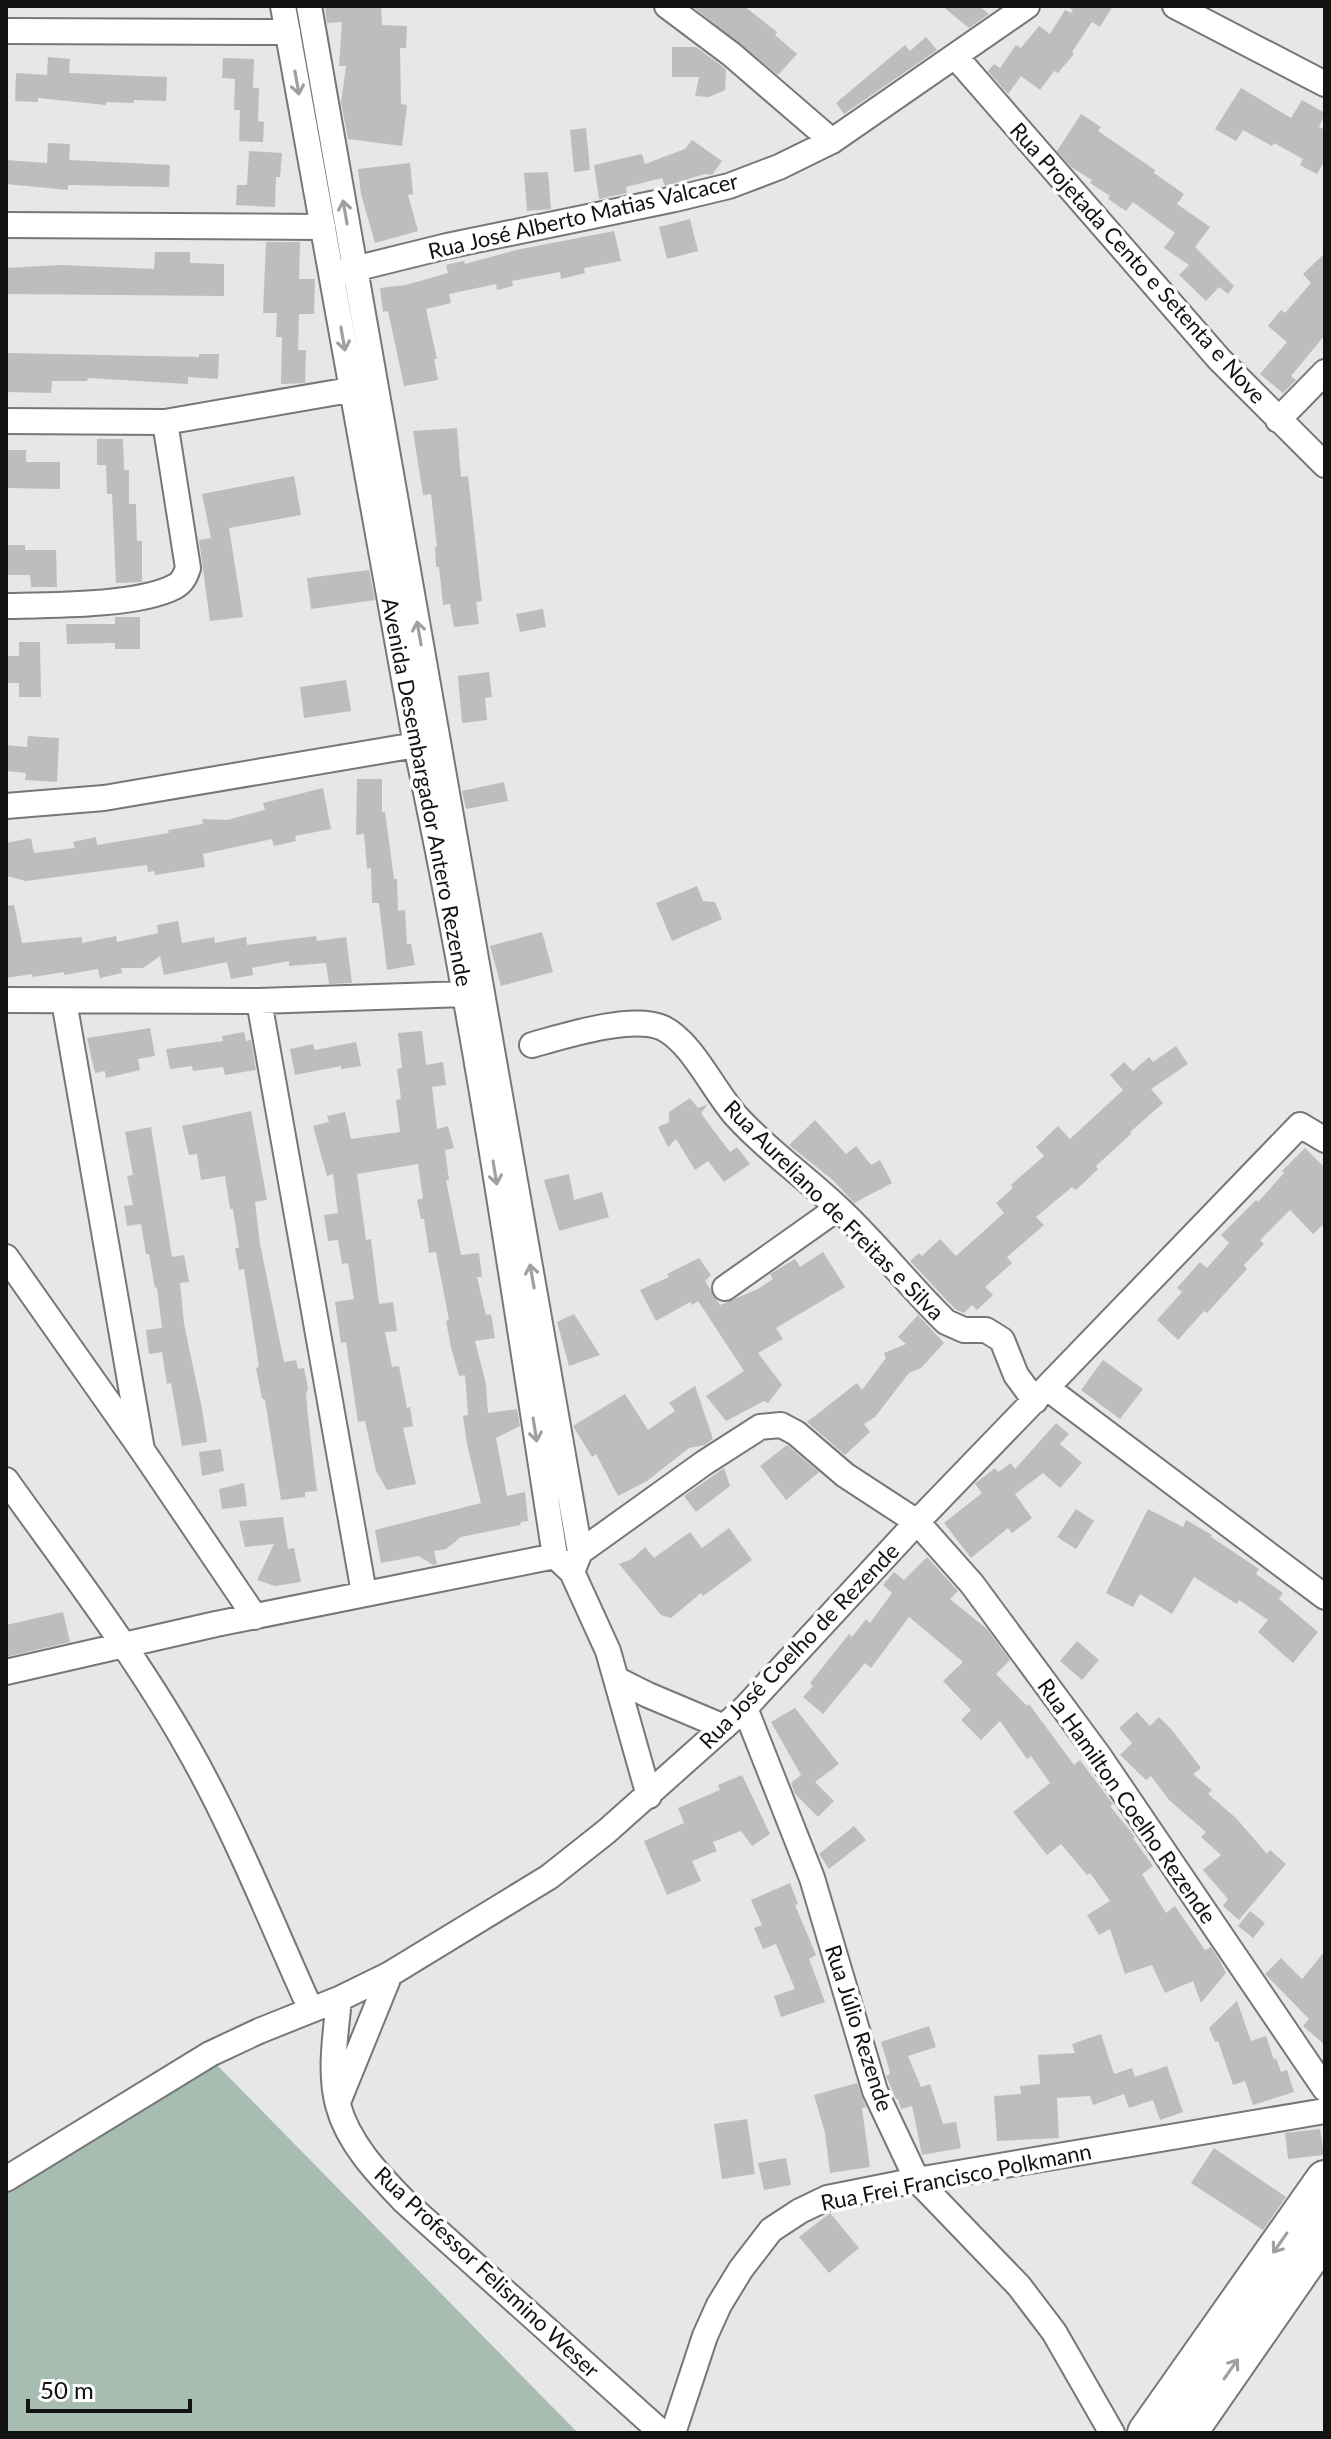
<svg xmlns="http://www.w3.org/2000/svg" width="1331" height="2439" viewBox="0 0 1331 2439" font-family="Lato,sans-serif">
<style>
.green{fill:#a7bdb1}
.building{fill:#bdbcbe}
.lines{fill:none;stroke-linecap:round;stroke-linejoin:round}
.street-casing{stroke:#777779;stroke-width:28}
.primary-casing{stroke:#777779;stroke-width:42}
.street{stroke:#fff;stroke-width:24}
.primary{stroke:#fff;stroke-width:38}
.oneway{stroke:#a0a0a1}
.labels{text-anchor:middle;stroke-width:7;stroke-linejoin:round;paint-order:stroke}
.street-label{font-size:22px;fill:#121213;stroke:#fff}
</style>
<rect width="100%" height="100%" fill="#e7e7e9"/>
<path class="green" d="M212,2060l366,373h-572v-246z"/>
<path class="building" d="M325,6h56l1,19 25,1 -1,22h-6l1,56 6,1 -5,41 -54,-7 -7,-37 5,-36h-7l3,-44 -15,1z
M692,6h52l33,26 -2,3 22,19 -19,21z
M942,6h37l10,8 -20,14z
M1066,6h47l-13,21 -8,-5 -20,30 2,2 -16,19 -4,-2 -14,19 -19,-14 -13,18 -20,-23 6,-7 6,4 16,-23 5,3 18,-22 11,8 15,-24 6,3 2,-3z
M926,37l11,13 -93,64 -8,-11 69,-58 5,6z
M672,47h24l26,19 4,4 -1,20 -16,7 -14,-1 4,-19h-27z
M48,57l22,2 -1,14 98,4 -1,24 -32,-1v3l-28,-1v3l-68,-7v4l-23,-1 1,-28 31,2z
M223,58l31,1 -1,29h6l-1,33 6,1 -1,20 -24,-1 1,-31h-6l1,-31 -13,-1z
M1241,88l50,30 11,-18 23,13 -6,14 6,3v30l-8,14 -17,-9 3,-6 -29,-16 -2,3 -29,-16 -7,11 -21,-12z
M1081,114l20,13 -3,4 57,39 -1,3 30,21 -7,10 33,23 -15,20 39,39 -6,8 -9,-7 -13,14 -27,-26 10,-10 -25,-17 11,-15 -42,-31 -7,9 -18,-12 2,-3 -20,-13 2,-3 -21,-13 -14,-16z
M586,128l4,42 -16,2 -4,-42z
M692,140l30,21 -10,14 -7,-1 -40,12 -3,-8 -36,9 1,6 -28,6 -5,-34 48,-11 3,10 40,-15z
M48,143l22,1 -1,16 101,5 -1,22 -101,-2v5l-62,-6v-24l41,3z
M249,151l33,2 -2,24h-4l-1,30 -39,-2 1,-20h10z
M410,163l3,31 -5,1 10,36 -43,12 -14,-49 -3,-25z
M548,172l3,37 -24,2 -3,-38z
M690,219l8,32 -31,8 -8,-32z
M614,231l7,30 -37,7 1,5 -24,6 -1,-7 -48,9 1,5 -16,4 -1,-6 -47,10 2,9 -25,6 11,50h-3l4,21 -34,6 -16,-75 -5,1 -3,-24 26,-3 42,-12 -2,-8 18,-4 1,3 51,-14z
M266,242h34l-1,37h16l-1,35h-15l-1,36h8l-1,33 -24,1 1,-47h-6l1,-24h-14z
M155,252h35v11l34,1v32l-218,-2v-26l55,-3 93,4z
M1325,253v82l-34,41 5,4 -13,13 -23,-19 27,-32 -19,-16 13,-16 4,3 26,-30 -8,-9z
M6,353l193,4v-3h20l-1,25 -30,-2v7l-100,-6 -1,3h-35l-1,12 -45,-1z
M457,428l4,49 7,-1 14,125 -6,1 3,22 -25,3 -4,-23 -7,1 -4,-38h-3l-1,-20h2l-6,-53 -8,1 -10,-64z
M97,439h26l1,31h5v34h7l1,37h5v41l-26,1 -4,-89h-5l-1,-29h-9z
M6,450h20v12h34v27l-54,-1z
M294,476l7,39 -72,13 14,89 -33,4 -11,-81 12,-2 -9,-44z
M6,545h19v5h31l1,37h-26l-1,-12h-24z
M369,570l6,30 -64,9 -4,-31z
M543,609l3,18 -26,5 -4,-18z
M115,617h25v32h-25v-6l-48,1 -1,-20h49z
M19,642h21l1,55h-22v-14h-13v-27h13z
M489,672l3,25 -7,1 2,22 -25,3 -4,-47z
M346,680l5,31 -47,7 -4,-31z
M28,736l31,2 -2,44 -32,-2 1,-7 -20,-2v-26l21,2z
M357,779h25v33h3l9,67h3l1,32 7,-1 2,34h4l4,21 -28,5 -8,-67h-7l-1,-35 -4,1 -3,-35 -8,1z
M504,782l4,19 -42,8 -4,-18z
M323,788l8,41 -36,7 1,5 -22,5 -2,-7 -69,15 2,13 -50,8 -1,-4 -6,1 -1,-7 -121,16 -20,-5v-33l25,-5 3,15 41,-5 -2,-6 23,-5 1,8 72,-12 -1,-3 35,-6 -1,-5 25,1 38,-10 -2,-7z
M697,886l6,15 12,1 7,17 -50,22 -16,-38z
M14,905l8,38 60,-6v6l34,-7 1,6 41,-9 -1,-8 21,-4 4,22 32,-6 1,6 31,-6 1,8 69,-9 1,5 29,-4 6,46 -23,1 -3,-21 -37,3v-5l-37,7 1,7 -22,4 -4,-17 -63,13 -4,-19 -17,12h-22l1,5 -22,5 -2,-9 -34,6v-3l-31,5 -1,-3 -26,4v-72z
M542,932l11,40 -52,14 -11,-40z
M150,1028l5,28 -17,3 2,11 -34,8 -1,-7 -10,2 -8,-35z
M422,1031l4,34 17,-3 3,23 -14,2 5,42 11,-3 6,22 -9,2 4,30h-3l15,75 18,-2 3,24h-5l9,38 5,-1 4,24 -20,3 11,43 2,29 29,-4 3,17 -24,12 11,58 18,-4 3,29 -7,1 -1,3 -59,12 -15,12 -12,2 3,13 -4,1 -14,-9 -38,7 -6,-33 106,-27 -14,-59 -4,-28 5,-1 -3,-40 -6,1 -8,-29 -5,-26 3,-1 -13,-68 -7,1 -5,-34h-3l-4,-19 6,-2 -5,-34 -61,10 9,66 5,-1 8,65 14,-2 4,29 -12,1 7,35 7,-1 8,42 3,-1 3,19 -10,2 13,56 -29,6 -11,-19 -11,-50 -7,1 -12,-80 -5,1 -6,-41 19,-3 -6,-36 -6,1 -4,-24 -10,1 -4,-26 14,-2 -5,-39 -6,2 -14,-50 16,-4 -2,-6 18,-4 6,27 49,-7 -4,-32 5,-1 -4,-30 5,-1 -4,-35z
M244,1032l2,9 5,-1 5,30 -31,5 -2,-8 -30,4 -1,-5 -22,3 -4,-20 57,-8 -1,-5z
M356,1042l5,24 -20,3v-3l-46,9 -5,-26 23,-5 2,6z
M1176,1046l12,18 -37,25 12,14 -33,29 1,2 -35,32 2,3 -22,21 -4,-3 -36,30 8,8 -37,32 5,6 -27,24 8,8 -16,15 -5,-5 -8,8 -9,-4 -45,-48 9,-8 3,3 18,-17 16,17 48,-43 -8,-10 17,-15 -2,-3 33,-29 -8,-9 22,-21 12,13 53,-49 -13,-15 14,-13 9,9 16,-14 4,5z
M690,1098l8,10 10,-4 -7,9 10,14 19,25 7,-5 13,17 -26,18 -16,-21 -13,9 -19,-31 -8,8 -10,-20 11,-5v-10z
M251,1111l16,89 -12,2 5,42 24,118 12,-2 2,9 6,-1 4,20 -2,6 2,23 9,74 -12,1v5l-24,3 -16,-100 -3,-2 -6,-30 3,-1 -15,-98 -5,1 -4,-22h4l-6,-39h-3l-5,-33 -24,4 -4,-26 -8,1 -7,-29z
M815,1120l31,34 10,-8 15,19 9,-5 12,23 -38,20 -20,-22 -45,-36z
M151,1127l21,130 12,-2 5,27 -9,1 4,41 18,85 5,33 -25,4 -11,-63 -4,1 -5,-32 -13,2 -3,-24 16,-2 -5,-41 -2,1 -6,-34h-3l-5,-30 -14,2 -3,-20 9,-1 -6,-29 6,-1 -8,-43z
M1305,1148l20,20v55l-12,11 -23,-24 -30,30 4,4 -20,21 3,4 -40,44 -3,-2 -26,29 -21,-20 25,-28 -5,-4 23,-26 7,6 22,-25 -8,-8 35,-35 2,2 26,-29 -2,-2z
M569,1174l5,26 28,-8 7,25 -50,14 -15,-51z
M823,1252l22,35 -69,41 7,11 -25,14 24,32 -14,18 -4,-2 -38,20 -20,-25 38,-25 -46,-70 -6,4 -2,-3 -34,19 -16,-31 29,-13 -2,-3 32,-16 12,17 -6,6 15,24 38,-16 15,-10 -3,-5 25,-15 5,8z
M574,1314l26,41 -31,11 -12,-44z
M918,1315l26,28 -23,25 -12,5 -34,44 -11,7 6,8 -25,23 -38,-33 50,-39 5,7 24,-32 -2,-5 22,-9 -8,-7z
M1103,1360l40,29 -23,30 -39,-29z
M695,1386l18,53 -8,6 -16,3 -42,33 -29,15 -22,-42 -4,3 -19,-31 52,-32 23,36 27,-19 -6,-8z
M1056,1423l13,11 -9,10 22,19 -22,25 -17,-15 -28,21 17,24 -20,15 -4,-5 -37,30 -27,-35 38,-30 -7,-9 2,-2 18,-14 3,4 13,-9 4,6z
M787,1445l32,27 -33,28 -26,-34z
M221,1449l3,22 -22,5 -3,-24z
M724,1468l6,18 -34,26 -12,-16z
M244,1483l3,23 -25,3 -3,-20z
M1076,1509l18,12 -18,28 -19,-12z
M1148,1509l35,18 3,-7 26,15 -1,2 48,32 -3,5 27,19 -4,6 39,33 -25,31 -35,-31 10,-12 -29,-20 -2,4 -43,-27 -22,37 -32,-20 -7,13 -27,-14z
M283,1517l5,32 6,-1 7,34 -26,4 -18,-6 17,-36 -29,3 -6,-26z
M729,1528l23,32 -49,36 -2,-3 -30,25 -10,-3 -42,-51 13,-5 13,-12 9,11 36,-26 12,16z
M927,1557l31,34 -8,8 37,30 23,31 -14,14 31,32 2,-2 45,61 6,-5 33,44 -3,2 25,31 -2,1 20,28 -11,8 24,39 9,-7 30,44 6,-3 10,16 5,10 -25,30 -8,-22 -28,12 -13,-28 -27,9 -15,-45 -11,6 -12,-20 23,-14 -20,-28 -3,2 -26,-31 -14,11 -34,-43 37,-29 -19,-27 -4,3 -27,-38 -19,19 -20,-20 10,-10 -28,-29 20,-19 -54,-45 -38,51 -6,-5 -42,51 -20,-17 10,-11 -3,-3 39,-49 3,3 14,-18 4,4 22,-30 -9,-8 11,-13 10,8z
M63,1612l7,30 -64,15v-32z
M1077,1641l22,19 -17,20 -22,-19z
M795,1708l44,56 -24,18 19,19 -16,16 -23,-23 -4,-11 10,-8 -30,-53z
M1137,1712l13,14 9,-9 13,13 29,38 -8,6 19,16 -4,4 28,24 31,36 3,-4 16,14 -47,56 -16,-14 5,-7 -25,-29 18,-15 -20,-18 5,-5 -37,-32 -18,-24 -5,4 -26,-25 12,-12 -13,-15z
M742,1775l28,59 -18,12 -11,-15 -28,11 4,9 -25,10 9,20 -34,14 -23,-54 40,-18 -6,-15 42,-18 -2,-5z
M854,1826l12,14 -37,29 -10,-15z
M790,1883l8,21 -3,1 21,50 -7,4 16,43 -44,15 -7,-21 21,-7 -19,-45 -13,5 -9,-21 8,-3 -11,-25z
M1250,1911l15,12 -12,15 -15,-12z
M1325,1951v94l-22,-19 6,-7 -44,-45 16,-16 21,21z
M1237,2001l14,40 15,-5 8,24 2,-2 5,14 6,-2 7,22 -41,13 -8,-24 -12,4 -15,-44 -3,1 -6,-14z
M929,2026l7,21 -28,9 13,31 9,-3 13,40 13,-2 5,26 -39,7 -10,-49 -11,3 -3,-10h-2l-10,-23 4,-2 -1,-5 -8,-27z
M1101,2034l13,40 18,-6 3,9 32,-11 16,46 -23,8 -7,-20 -24,8 -5,-14 -31,11 -3,-9 -33,2 2,40 -62,3 -3,-45 27,-2 -1,-8 20,-2 -2,-29 37,-2 -3,-9z
M857,2083l9,24 -4,1 8,59 -40,6 -5,-40 -11,-38z
M747,2119l8,55 -33,5 -8,-55z
M1320,2129l4,26 -36,4 -3,-26z
M1214,2148l72,49 -23,33 -72,-47z
M786,2158l5,27 -27,5 -6,-27z
M830,2213l29,35 -30,25 -30,-36z"/>
<g class="lines">
<defs>
<path id="street" d="M283,6l133,739c58,268 97,540 139,811l17,16 36,79 41,145
M309,6l271,1546 -8,20
M667,6l64,48 101,87
M1175,6l150,78
M6,31l282,1
M955,56l264,303 106,106
M6,225l317,2
M342,272l105,-26 228,-47 54,-13 50,-19 53,-26 195,-135
M1278,420l47,-48
M6,421l159,1 202,-35
M6,606c43,-1 131,0 168,-19 8,-4 11,-10 14,-19l-23,-146
M6,806l98,-8 312,-53
M6,1000l253,1 206,-7
M64,1001l78,449
M259,1001l105,592
M532,1045c32,-9 101,-31 131,-17 30,15 51,64 74,89 30,33 67,59 100,90 39,36 71,78 109,115l18,8h22l16,10 14,35 19,26
M6,1257l136,193 113,167
M725,1288l113,-80
M1047,1388l278,209
M6,1480c62,87 128,173 181,266 48,84 84,176 124,264
M580,1552l124,-89 56,-36 21,-2 15,8 49,42 72,47 55,62 127,172 226,333
M6,1672l210,-48 339,-68
M618,1680l30,15 76,32
M745,1708l67,170 63,213 42,89 102,106 35,46 58,101
M339,1999c-3,33 -10,73 -1,106 10,38 40,69 66,96l258,232
M338,2102l52,-128
M6,2179l204,-125 49,-23 80,-32 51,-25 159,-97 58,-46 138,-123 172,-186 383,-397 25,15
M673,2433l32,-97 14,-31 22,-36 30,-39 29,-19 27,-13 90,-18 408,-69"/>
<path id="primary" d="M1147,2433l178,-253
M1187,2433l138,-199"/>
</defs>
<use href="#street" class="street-casing"/>
<use href="#primary" class="primary-casing"/>
<use href="#street" class="street"/>
<use href="#primary" class="primary"/>
</g>
<defs><path id="oneway-shaft" d="M-6 0H5M1.5-3L5.5 0L1.5 3" fill="none" stroke-width="1.6" stroke-linecap="round" stroke-linejoin="round" transform="scale(2)"/></defs>
<g class="oneway">
<use href="#oneway-shaft" transform="translate(297 83) rotate(80)"/>
<use href="#oneway-shaft" transform="translate(345 212) rotate(-100)"/>
<use href="#oneway-shaft" transform="translate(343 339) rotate(80)"/>
<use href="#oneway-shaft" transform="translate(419 633) rotate(-100)"/>
<use href="#oneway-shaft" transform="translate(495 1173) rotate(81)"/>
<use href="#oneway-shaft" transform="translate(532 1276) rotate(-100)"/>
<use href="#oneway-shaft" transform="translate(535 1430) rotate(81)"/>
<use href="#oneway-shaft" transform="translate(1280 2243) rotate(125)"/>
<use href="#oneway-shaft" transform="translate(1231 2369) rotate(-55)"/>
</g>
<g class="labels">
<g class="street-label">
<text transform="translate(583 216) rotate(-13)" y="8">Rua José Alberto Matias Valcacer</text>
<text transform="translate(1138 263) rotate(48)" y="8">Rua Projetada Cento e Setenta e Nove</text>
<text transform="translate(427 792) rotate(79)" y="8">Avenida Desembargador Antero Rezende</text>
<text transform="translate(834 1210) rotate(45)" y="8">Rua Aureliano de Freitas e Silva</text>
<text transform="translate(799 1646) rotate(-46)" y="8">Rua José Coelho de Rezende</text>
<text transform="translate(1127 1801) rotate(55)" y="8">Rua Hamilton Coelho Rezende</text>
<text transform="translate(859 2028) rotate(72)" y="8">Rua Júlio Rezende</text>
<text transform="translate(956 2177) rotate(-11)" y="8">Rua Frei Francisco Polkmann</text>
<text transform="translate(487 2272) rotate(43)" y="8">Rua Professor Felismino Weser</text>
</g>
</g>
<rect width="1331" height="2439" fill="none" stroke="#121213" stroke-width="16"/>
<path d="M28 2399v12h162v-12" fill="none" stroke="#121213" stroke-width="4"/>
<text x="40" y="2399" font-size="24" fill="#121213" stroke="#ffffff" stroke-width="6" paint-order="stroke">50 m</text>
</svg>
